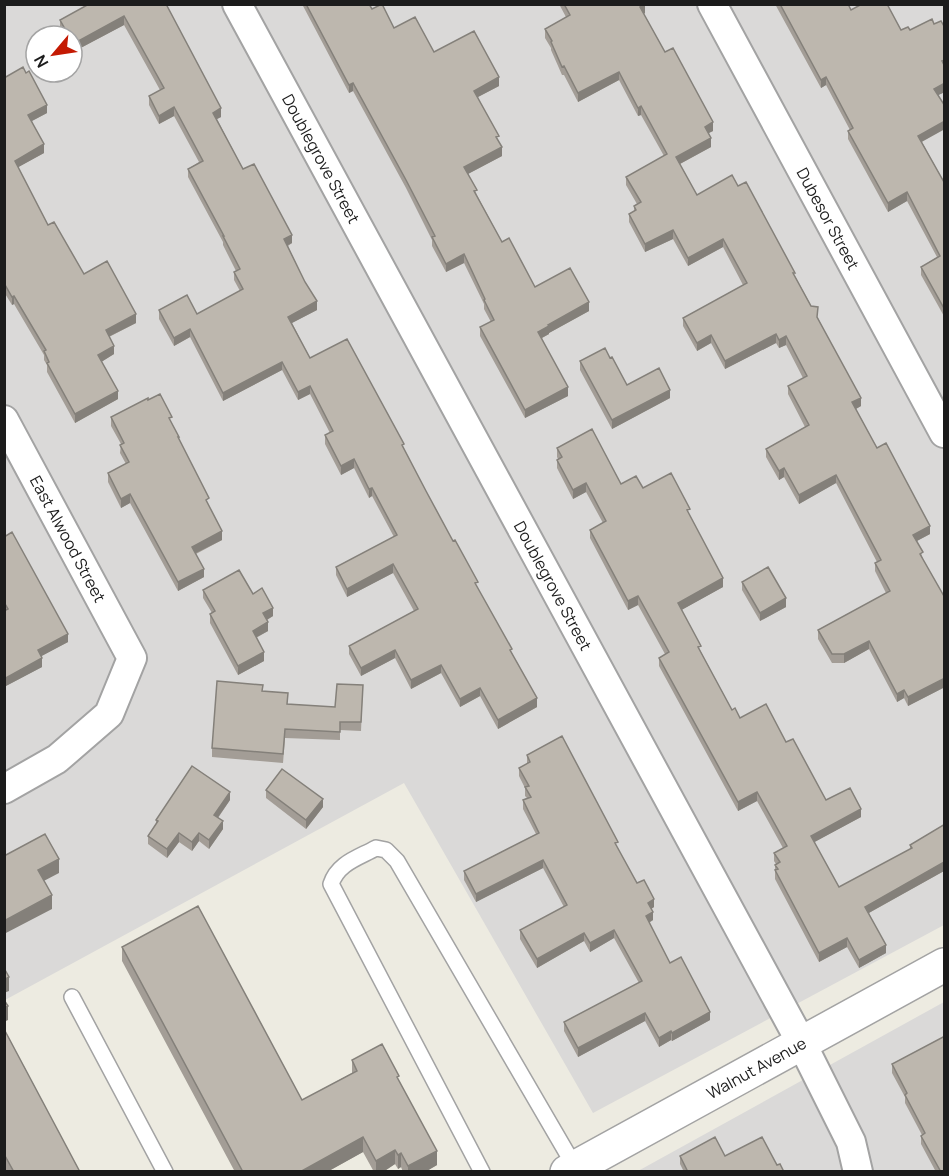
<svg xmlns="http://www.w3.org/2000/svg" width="949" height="1176" viewBox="0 0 949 1176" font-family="Manrope,sans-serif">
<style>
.residential{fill:#dad9d8;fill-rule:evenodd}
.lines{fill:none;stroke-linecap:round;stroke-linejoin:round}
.service-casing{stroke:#a3a3a3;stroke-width:18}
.minor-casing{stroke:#a3a3a3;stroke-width:32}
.tertiary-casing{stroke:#a3a3a3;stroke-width:36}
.service{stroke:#fff;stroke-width:15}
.minor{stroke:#fff;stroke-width:28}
.tertiary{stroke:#fff;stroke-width:33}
.wall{fill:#a39d96}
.shaded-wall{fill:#84807a}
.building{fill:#bdb7ae;stroke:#84807a;stroke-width:1.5}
.labels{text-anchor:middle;stroke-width:5;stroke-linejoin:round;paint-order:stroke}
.street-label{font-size:16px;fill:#1c1c1c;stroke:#fff}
</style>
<rect width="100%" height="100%" fill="#edebe1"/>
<path class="residential" d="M5,5h939v920l-351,188 -189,-330 -399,217zM36,36h36v36h-36z
M944,1002v169h-306z"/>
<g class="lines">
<defs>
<path id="service" d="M72,997l93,175
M482,1172l-151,-288c7,-21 27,-26 45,-36l10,2 11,11 178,306"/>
<g id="minor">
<path id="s1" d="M237,4l565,1040 49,98 7,30"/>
<path id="s2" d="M712,4l232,429"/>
<path id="s3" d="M4,420l128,238 -23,56 -52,45 -53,30"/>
</g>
<g id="tertiary">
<path id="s4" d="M567,1172l377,-207"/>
</g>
</defs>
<use href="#service" class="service-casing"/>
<use href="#minor" class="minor-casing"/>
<use href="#tertiary" class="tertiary-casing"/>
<use href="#service" class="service"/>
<use href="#minor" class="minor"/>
<use href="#tertiary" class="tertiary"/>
</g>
<path class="wall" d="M166,4l55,113 -4,2 26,50 49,74 -4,3 29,64 -25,13 18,35 94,92 108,203 25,54 -39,22 -18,-33 -20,11 -19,-34 -30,16 -16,-31 -34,18 -12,-22v-8l65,-35 -21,-38 -46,24 -11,-22v-8l58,-30 -22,-41 -3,2 -15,-30 -13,7 -16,-31v-9l5,-2 -20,-39 -12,6 -16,-30 -59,31 -33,-64 -16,9 -15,-27v-9l38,4 43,-23 -6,-11v-8l2,-1 -13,-26v-3l-35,-65v-8l11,-7 -25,-46 -15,8 -10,-19v-9l11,-6 -36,-65 -51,27 -1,-2v-14h-8l-4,-8v-8z
M302,4h67l3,5 22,19 40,24 65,34 -21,11 21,46 3,13 -34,18 9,21 25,47 33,45 54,24 -40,22v1l-7,4 26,58 -43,22 -45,-82v-9l11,-5 -7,-13v-5l-20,-41 -18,9 -14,-26v-6l-26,-52 -53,-97 -4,2z
M559,4h85l1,9 -1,1 21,38 48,79 -5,2 3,14 -31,17 17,31 41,-9 57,90 23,42 43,88 -5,3 21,39 53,86 -13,7 6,18 22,39v94l-2,-4 -35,18 -4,-8 -7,4 -28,-53 -25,14h-12l-14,-24v-9l68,-37 -11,-22v-8l2,-1 -41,-79 -37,21 -15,-27 -5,3 -13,-23v-8l39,-22 -17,-33v-8l15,-8 -17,-33 -7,3 -3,-5 -51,26 -14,-26 -14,8 -14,-25v-8l60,-33 -20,-38 -35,19 -15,-27 -28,13 -16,-30v-8l5,-3v-5l3,-2 -11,-19v-8l38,-21 -23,-41 -3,1 -19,-36 -41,22 -14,-27h-2l-11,-25v-2l-6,-10v-9l21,-12z
M775,4h73l3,6 50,20h9l24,-6 11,4v64l-7,3 -16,47 23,42v134l-24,-43v-8l16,-10 -30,-56 -19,11 -40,-73v-8l2,-1 -24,-45 -5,3z
M4,78l43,35 -15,8 12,32 -26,14 30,58 36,49 52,49 -27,14 5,17 -13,8 17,37 -43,24 -28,-51v-7l-3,-5v-5l-30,-51 -2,1 -8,-13z
M610,358l17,27 43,13 -58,31 -32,-59v-9z
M111,417l61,7 37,82 13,34 -26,14 8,23 -26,14 -48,-88 -9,5 -13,-26v-9l18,-9 -6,-11 1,-9 -10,-18z
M557,448l64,36 22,4 47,29 33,70 -42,23 20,42 31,58 8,8 46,24 40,58 35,17 -47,25 25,45 71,-37v-5l35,-21v48l-1,-1 -75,42 17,40 -27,15 -12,-21 -28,15 -44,-83v-14l1,-1 -2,-3v-8l9,-5 -26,-47 -19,10 -79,-145v-8l6,-4 -27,-49 -10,5 -38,-72v-8l13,-7 -17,-31 -13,7 -16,-31v-8l1,-1 -1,-2z
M4,537l64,105 -27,14 1,11 -38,20z
M742,582l44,25 -26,14 -18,-31z
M203,590l50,4 20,22 -6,4 1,11 -12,7 8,23 -26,14 -28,-52v-9l2,-1 -9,-15z
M363,685l-2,46 -21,-1v10l-55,-2 -2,25 -71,-6v-9l51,-57 25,13 47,3z
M527,755l91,94 19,34 17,24 -3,2 2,11 -4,3 21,40 40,57 -38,21 -1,-1 -12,7 -14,-26 -67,36 -14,-26v-9l75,-39 -25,-45 -24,14 -6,-11 -47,27 -17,-29v-9l44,-23 -21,-39 -67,34 -12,-22v-9l72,-37 -13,-25v-9l4,-2 -2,-2v-8l-6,-12v-8l8,-4z
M266,790l57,17 -17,22 -40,-31z
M230,800l-12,18 5,11 -14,20 -10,-8 -7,10 -13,-9 -12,16 -19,-14v-8l8,-12v-4z
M122,947l180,153 50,-27v-13l47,21 38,84 -12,7h-22l-2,-5 -3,2 -3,-5 -12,8h-9l-11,-20 -36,20h-92l-113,-211z
M4,1029l76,143h-73l-3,-4z
M945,1036v136h-9l-15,-28v-8l1,-1 -17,-32v-6l-13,-24v-9z
M680,1156h45l52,9 7,7h-100l-4,-8z"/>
<path class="shaded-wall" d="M645,5v8l-5,3v-9z
M124,16v9l-51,27v-8z
M619,72v8l-41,22v-9z
M499,77v9l-25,13v-8z
M826,77v8l-5,3v-8z
M353,83v8l-4,2v-8z
M945,83v9l-11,5v-8z
M47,105v8l-19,10v-8z
M641,106v9l-3,1v-8z
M174,107v9l-15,8v-8z
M221,108v9l-8,4v-8z
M945,121v8l-27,15v-8z
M713,122v9l-8,4v-8z
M711,138v9l-35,19v-9z
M44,144v9l-29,16v-8z
M502,147v9l-38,20v-9z
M907,192v9l-19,11v-9z
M673,230v9l-28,13v-8z
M292,235v8l-8,4v-8z
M723,239v8l-35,19v-8z
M464,254v9l-18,9v-8z
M14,296v8l-2,1v-8z
M317,301v9l-29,15v-8z
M589,302v9l-40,22v1l-11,6v-8l10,-7z
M136,314v9l-30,15v-8z
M190,329v8l-16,9v-8z
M776,334v9l-51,26v-8z
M711,335v8l-14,8v-8z
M786,336v9l-7,3v-8z
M114,346v8l-16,10v-9z
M282,362v8l-59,31v-8z
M310,386v8l-12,6v-8z
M568,387v9l-43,22v-8z
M670,390v8l-58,31v-9z
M118,391v8l-43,24v-9z
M861,398v8l-9,5v-9z
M354,459v9l-13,7v-9z
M784,468v9l-5,3v-9z
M836,475v8l-37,21v-9z
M586,483v9l-13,7v-9z
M372,488v8l-3,2v-9z
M130,494v9l-9,5v-9z
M930,526v8l-17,9v-8z
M222,531v9l-30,15v-8z
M393,564v9l-46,24v-8z
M204,569v8l-26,14v-9z
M723,578v9l-45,25v-9z
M638,596v9l-10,5v-9z
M786,598v9l-26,14v-8z
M273,608v8l-10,6v-9z
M268,622v9l-15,8v-8z
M68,634v8l-30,16v-8z
M869,641v8l-25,14v-9z
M395,650v8l-34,18v-8z
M264,652v9l-26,14v-9z
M42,658v9l-38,20v-8z
M441,665v8l-30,16v-9z
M943,679v9l-35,18v-9z
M480,688v8l-20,11v-8z
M904,690v8l-7,4v-8z
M537,698v9l-39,22v-9z
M230,792v8l-16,23v-8z
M757,792v9l-19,10v-9z
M323,799v8l-17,22v-9z
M861,809v8l-50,27v-8z
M223,821v8l-14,20v-9z
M179,833v9l-12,16v-9z
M199,833v8l-7,10v-9z
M59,859v14l-21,11v-14z
M543,860v8l-67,34v-8z
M944,862v9l-79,44v-8z
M52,895v14l-48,25v-13z
M654,899v8l-6,4v-8z
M653,912v8l-7,4v-8z
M614,930v8l-24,14v-9z
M584,933v8l-47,27v-9z
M847,938v9l-28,15v-9z
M886,945v8l-27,15v-8z
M9,977v14l-5,2v-13z
M8,1006v14l-4,2v-14z
M710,1012v8l-38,21v-8z
M645,1013v8l-67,36v-9z
M671,1031v9l-12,7v-9z
M363,1137v15l-36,20h-27z
M395,1150v14l-12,8h-7v-11z
M437,1151v14l-12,7h-17v-6z
M401,1153v14l-3,2v-14z"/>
<path class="building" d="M89,4h77l55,104 -8,5 30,56 11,-5 38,71 -8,4 21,43 12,19 -29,16 22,41 37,-19 57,105 -2,1 24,46 27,50 2,-1 23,42 -3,1 37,66 -2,1 27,48 -39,22 -18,-32 -20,11 -19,-34 -30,15 -16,-30 -34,18 -12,-22 69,-37 -25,-45 -46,25 -11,-22 61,-32 -25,-47 -3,1 -15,-30 -13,7 -16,-31 8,-4 -23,-45 -12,6 -16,-30 -59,31 -33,-64 -16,9 -15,-28 28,-15 10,19 46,-25 -9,-17 6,-3 -17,-33h1l-36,-67 15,-8 -29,-54 -15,9 -10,-20 15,-8 -40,-72 -51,28 -1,-8h-3l-9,-16z
M306,4h63l3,5 10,-5 12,24 21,-11 19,35 40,-21 25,46 -25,14 25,45 -3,1 6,10 -38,20 13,23 -3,1 28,51 7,-4 26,49 35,-19 19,34 -41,23 1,1 -11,6 30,55 -43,23 -45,-83 14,-7 -10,-20 1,-1 -21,-45 -18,10 -14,-27 3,-1 -29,-56 -53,-97 -4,2z
M564,4h80l-4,3 25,45 8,-4 40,74 -8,5 6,11 -35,19 21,38 35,-20 6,11 8,-4 49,91h-2l18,33 7,1 -1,10 44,81 -9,4 25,46 9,-5 44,83 -17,9 10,17 -3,2 25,44v85l-2,-4 -35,18 -4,-7 -7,4 -28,-53 -25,13h-12l-14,-24 72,-39 -15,-28 6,-3 -45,-85 -37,20 -15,-27 -5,3 -13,-22 43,-24 -21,-39 19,-10 -21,-40 -7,4 -3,-6 -51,27 -14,-26 -14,8 -14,-25 64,-35 -24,-44 -35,19 -15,-28 -28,14 -16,-30 7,-4 -2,-4 7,-4 -15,-25 41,-23 -26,-48 -3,2 -19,-36 -41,21 -14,-27 -2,1 -11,-25 1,-1 -7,-12 25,-14z
M780,4h68l3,6 11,-6h25l14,26 7,-3 2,3 22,-11 2,5 7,-3 4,7v32l-3,1 3,6v16l-11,6 11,17v15l-27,15 27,48v126l-24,-43 19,-11 -33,-64 -19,11 -40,-72 5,-3 -27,-51 -5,3z
M23,67l3,6 3,-2 18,34 -19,10 16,29 -29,17 33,64 6,-3 30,52 23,-13 29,53 -30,16 8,16 -16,9 20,36 -43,23 -28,-51 2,-1 -5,-11 2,-1 -32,-54 -2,1 -8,-14v-205z
M605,348l5,10 2,-1 15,28 32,-17 11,22 -58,30 -32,-59z
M160,394l12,23 -3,1 10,19h-1l31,61 -3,2 16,31 -30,16 12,22 -26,13 -48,-88 -9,5 -13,-26 21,-11 -9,-17 4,-2 -13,-26 37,-19v2z
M592,429l29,55 15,-8 7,12 28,-15 19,36 -3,1 36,68 -45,25 23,43 -3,1 34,63 3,-2 5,10 26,-14 20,38 7,-3 33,61 24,-12 11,21 -50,27 28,51 73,-39 -2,-3 35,-21v40l-1,-2 -79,45 21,38 -27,15 -12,-22 -28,15 -44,-83 3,-1 -3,-4 5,-3 -6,-9 13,-7 -30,-54 -19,10 -79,-144 10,-6 -31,-56 -10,5 -38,-71 16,-9 -20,-38 -13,7 -16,-30 5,-3 -5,-9z
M12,532l56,102 -30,16 4,8 -38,21v-68l4,-2 -4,-7v-65z
M768,567l18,31 -26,15 -18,-31z
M239,570l14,24 9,-6 11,20 -10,5 5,9 -15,9 11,21 -26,14 -28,-52 5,-3 -12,-21z
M217,681l46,4 -1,6 26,2 -1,11 48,3 2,-23 26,1 -2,37h-21v10l-55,-3 -2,25 -71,-6z
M562,736l56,106 -3,1 22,40 7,-3 10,19 -6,4 5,9 -7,4 24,47 11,-6 29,55 -38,21 -1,-2 -12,7 -14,-25 -67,35 -14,-26 78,-41 -28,-51 -24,13 -6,-10 -47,26 -17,-29 47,-25 -24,-45 -67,34 -12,-23 75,-38 -16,-33 8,-3 -6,-10 4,-1 -10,-18 11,-6 -3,-7z
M192,766l38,26 -16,23 9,6 -14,19 -10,-7 -7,9 -13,-9 -12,16 -19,-13 10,-15 -2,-1z
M282,769l41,30 -17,21 -40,-30z
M45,834l14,25 -21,11 14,25 -48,26v-65z
M198,906l104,194 55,-29 -5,-11 30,-16 17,32 -2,1 40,74 -29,15 -7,-13 -3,2 -3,-5 -19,11 -13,-24 -63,35h-57l-121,-225z
M4,968l5,9 -5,3z
M4,1000l4,6 -4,2z
M4,1029l76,143h-66l-10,-18z
M945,1036v136h-4l-20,-36 4,-3 -20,-38 2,-2 -15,-29z
M715,1137l10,19 37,-19 15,28 3,-1 4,8h-96l-8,-16z"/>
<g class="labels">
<g class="street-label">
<text dy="6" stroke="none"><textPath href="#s1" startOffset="176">Doublegrove Street</textPath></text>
<text dy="6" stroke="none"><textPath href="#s2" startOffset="244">Dubesor Street</textPath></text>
<text dy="6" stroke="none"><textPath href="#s3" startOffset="135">East Alwood Street</textPath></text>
<text dy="6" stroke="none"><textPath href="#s1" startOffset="662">Doublegrove Street</textPath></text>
<text dy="6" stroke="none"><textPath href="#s4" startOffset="216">Walnut Avenue</textPath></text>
</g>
</g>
<rect width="949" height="1176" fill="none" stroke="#1c1c1c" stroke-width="12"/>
<g transform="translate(54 54) rotate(241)"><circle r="28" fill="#ffffff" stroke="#a4a4a4" stroke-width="1.5"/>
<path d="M0-4.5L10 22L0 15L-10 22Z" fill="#c41a03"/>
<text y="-9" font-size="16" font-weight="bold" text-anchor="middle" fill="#1c1c1c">N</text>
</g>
</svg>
